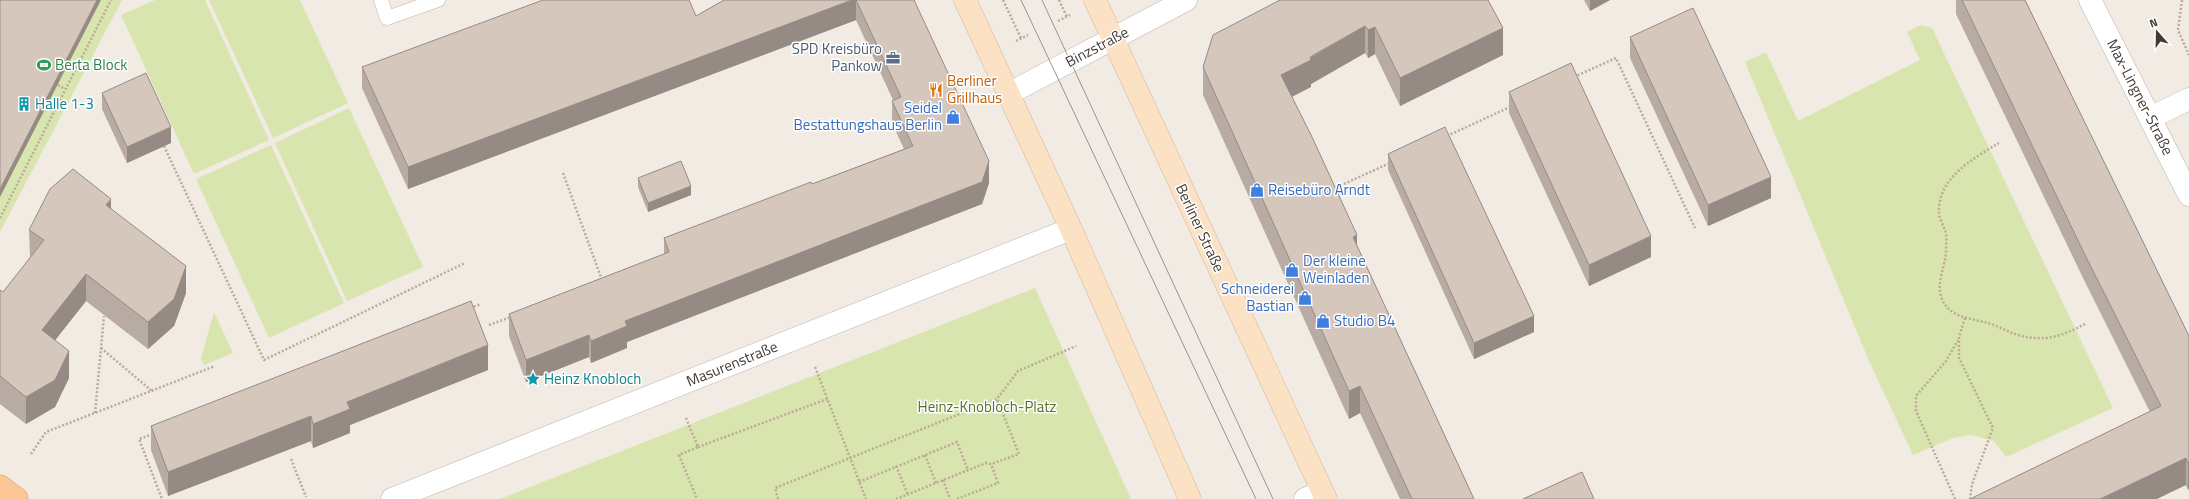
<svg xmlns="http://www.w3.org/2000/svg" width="2189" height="499" viewBox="0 0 2189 499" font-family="'Titillium Web',sans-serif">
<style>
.green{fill:#d8e5ae}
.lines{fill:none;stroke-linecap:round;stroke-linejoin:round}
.lane-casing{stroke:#bfb3aa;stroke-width:15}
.street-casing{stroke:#bfb3aa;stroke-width:23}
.secondary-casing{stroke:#d3b698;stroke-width:23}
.primary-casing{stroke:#dea065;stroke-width:23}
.path{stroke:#bea999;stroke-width:2.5;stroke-dasharray:2 2;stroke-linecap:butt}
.lane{stroke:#fff;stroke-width:14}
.street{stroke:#fff;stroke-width:22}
.secondary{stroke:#fce2c4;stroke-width:22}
.primary{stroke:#fac795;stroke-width:22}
.tram{stroke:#949494;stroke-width:1}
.wall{fill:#b8aba3}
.shaded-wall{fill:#968b84}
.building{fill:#d6c7bd;stroke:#968b84}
.labels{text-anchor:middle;stroke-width:3;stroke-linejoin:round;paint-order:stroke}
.street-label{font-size:15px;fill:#433a34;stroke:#fff}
.service-label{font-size:15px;fill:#4e5e75;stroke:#fff;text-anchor:end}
.leisure-label{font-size:15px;fill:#27864d;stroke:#fff;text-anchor:start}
.food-label{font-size:15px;fill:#c56008;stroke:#fff;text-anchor:start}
.culture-label{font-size:15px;fill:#0d838f;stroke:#fff;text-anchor:start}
.shop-label{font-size:15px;fill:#366cbe;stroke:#fff;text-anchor:start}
.park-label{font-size:15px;fill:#55722a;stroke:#fff}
</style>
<rect width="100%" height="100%" fill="#f1ebe4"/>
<path class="green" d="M0,0h122l-122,232z
M155,0h50l64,140 -75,34 -73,-159z
M209,0h91l48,103 -75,35z
M1921,25l11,3 181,380 -107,49 -12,-16 -23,-6 -18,3 -40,17 -44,-94 -124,-299 21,-10 32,69 122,-61 -13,-28z
M349,108l74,159 -76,34 -72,-158z
M271,145l73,158 -75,35 -73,-159z
M1035,288l96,211h-631z
M214,312l19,41 -29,12 -3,-7z"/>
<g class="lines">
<defs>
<path id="lane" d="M381,0l6,18 51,-18"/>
<path id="street" d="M2090,0l99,195
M1008,94l178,-94
M2150,118l39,-19
M392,499l679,-270
M1305,499l17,-7"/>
<path id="secondary" d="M965,0l106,229 119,270
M1095,0l231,499"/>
<path id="primary" d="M0,486l17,13"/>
</defs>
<use href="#lane" class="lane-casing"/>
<use href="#street" class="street-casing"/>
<use href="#secondary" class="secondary-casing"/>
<use href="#primary" class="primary-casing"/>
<path class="path" d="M1003,0l18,38
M1059,0l8,17
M2182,0l-4,30 11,25
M1058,21l12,-6
M1016,41l12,-6
M1574,77l42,-19 79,170
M58,85l7,4
M1447,136l65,-30
M1999,143c-25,15 -62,35 -60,70 0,5 4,12 6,17 2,5 1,12 1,18 1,17 -11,33 -4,51 8,20 31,19 49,25 19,7 26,14 48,14 17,1 32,-7 46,-14
M164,146l100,214 201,-97
M563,173l39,107
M1333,189l57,-26
M0,218l111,-218
M470,308l11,-4
M1965,318l-6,19v21l34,70 -21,56 -2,15
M489,325l22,-8
M101,348l51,43
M815,367l51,132
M95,413l9,-97
M686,418l12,29 -19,8 18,44
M153,434l-14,5 23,60
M698,447l129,-48
M31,454l15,-22 169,-66
M925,455l11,28
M291,459l15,38
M896,466l12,29
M943,480l7,19
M859,482l98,-40 11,28
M778,499l-3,-11 222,-89 21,-28 58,-25
M896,499l90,-36 5,1 28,-10 -22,-55
M957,499l41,-16 -7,-19
M1955,499l-39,-88v-15l30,-35 12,-21"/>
<use href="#lane" class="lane"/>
<use href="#street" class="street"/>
<use href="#secondary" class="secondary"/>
<use href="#primary" class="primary"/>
<path class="tram" d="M1021,0l235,499
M1042,0l231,499"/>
</g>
<path class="wall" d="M724,0h190l75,183 -7,21 -355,138v6l-36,15 -2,-6 -63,25 -17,-46v-22l155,-60v-16l148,-54 92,-35 -12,-26v-22l1,-1 -37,-80 -448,169 -46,-101v-21l334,-51z
M1280,0l223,55 -103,51 -25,-52 -7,4 -3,-5 -54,31v3l-19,10 65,149 117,253h-74l-40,-86 -11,6 -146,-324v-28z
M1584,0h26l-20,11z
M1956,0h69l164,336 -1,154 -38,-78 -65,-130 -129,-268z
M1630,37l141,161 -63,28 -78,-168z
M1509,92l142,165 -62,29 -80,-173z
M102,93l69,50 -44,20 -25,-54z
M1388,154l146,178 -60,27 -86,-189z
M638,178l53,17 -43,17 -10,-25z
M111,208l75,85 -12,33 -26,23 -62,-48 -31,39 14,38 -14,29 -29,17 -26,-20v-114l3,2 27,-34 -1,-28z
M488,370l-138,55v8l-37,15 -2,-7 -143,55 -17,-46v-24z"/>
<path class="shaded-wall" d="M97,0h4l-101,197v-8z
M852,0h4v20l-448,169v-22z
M1590,0h20l-20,11z
M1365,26v27l-54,31v3l-30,15v-27z
M1375,27v27l-7,4v-28z
M1503,28v27l-103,51v-28z
M171,127v16l-44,20v-16z
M989,161v22l-7,21 -355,138v6l-36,15v-22l34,-20z
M1771,177v21l-63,28v-21z
M691,186v9l-43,17v-9z
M111,199v27l-5,-21z
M1357,235v27l-4,-25z
M1651,236v21l-62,29v-21z
M186,266v27l-12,33 -26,23v-27z
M86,274v27l-44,56v-27z
M1534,316v16l-60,27v-16z
M589,335v22l-63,25v-22z
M488,345v25l-138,55v8l-37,15v-24l34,-22z
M69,351v27l-14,29 -29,17v-27z
M1360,386v27l-11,6v-28z
M311,416v25l-143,55v-24z
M2186,458v27l-29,14h-57z
M2189,462v27l-1,1v-27z"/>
<path class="building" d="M0,0h97l-97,189z
M543,0h146l7,16 28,-16h128l-444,167 -46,-100z
M856,0h58l75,161 -7,21 -357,139 2,5 -36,15 -2,-6 -63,25 -17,-46 160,-62 -5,-14 147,-56 1,2 101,-38 -21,-45 9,-4z
M1280,0h208l15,28 -103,50 -25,-51 -7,3 -3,-4 -55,31 1,3 -30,15 31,62 45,98 -4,2 121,262h-62l-52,-113 -11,5 -146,-324 10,-32z
M1962,0h63l164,336v126l-1,1 -2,-5 -86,41h-130l191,-93 -76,-151z
M1693,8l78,169 -63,28 -78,-168z
M1571,63l80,173 -62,29 -80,-173z
M146,73l25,54 -44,20 -25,-54z
M1445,127l89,189 -60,27 -86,-189z
M681,161l10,25 -43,17 -10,-25z
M73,169l38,30 -5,6 80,61 -12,33 -26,23 -62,-48 -44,56 27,21 -14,29 -29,17 -26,-21v-86l3,2 41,-52 -15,-10 21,-41z
M471,301l17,44 -141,57 3,7 -37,15 -2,-8 -143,56 -17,-46z
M1582,472l12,27h-71z"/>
<defs>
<symbol id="office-bare" viewBox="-9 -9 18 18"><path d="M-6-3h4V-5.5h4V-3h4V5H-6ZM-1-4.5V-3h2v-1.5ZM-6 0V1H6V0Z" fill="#5c6f8a" stroke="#fff" stroke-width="2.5" paint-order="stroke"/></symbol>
<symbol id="stadium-bare" viewBox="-9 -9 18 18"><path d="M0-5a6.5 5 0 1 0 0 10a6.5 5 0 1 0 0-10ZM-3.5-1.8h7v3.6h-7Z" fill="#2e9e5b" stroke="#fff" stroke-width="2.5" paint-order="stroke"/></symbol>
<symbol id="restaurant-bare" viewBox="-9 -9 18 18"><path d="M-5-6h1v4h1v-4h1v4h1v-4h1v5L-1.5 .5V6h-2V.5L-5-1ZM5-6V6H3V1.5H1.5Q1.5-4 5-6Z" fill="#e8710a" stroke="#fff" stroke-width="2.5" paint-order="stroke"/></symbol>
<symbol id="building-bare" viewBox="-9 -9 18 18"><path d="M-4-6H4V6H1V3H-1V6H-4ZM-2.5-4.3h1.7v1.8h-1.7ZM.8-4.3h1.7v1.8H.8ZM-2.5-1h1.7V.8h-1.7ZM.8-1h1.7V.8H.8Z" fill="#0f9aa8" stroke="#fff" stroke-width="2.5" paint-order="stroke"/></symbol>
<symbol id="shop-bare" viewBox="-9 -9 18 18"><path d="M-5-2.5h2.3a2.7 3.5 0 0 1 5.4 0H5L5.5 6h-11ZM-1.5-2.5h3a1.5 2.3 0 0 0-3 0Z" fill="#3f7fe0" stroke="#fff" stroke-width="2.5" paint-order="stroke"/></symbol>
<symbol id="sight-bare" viewBox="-9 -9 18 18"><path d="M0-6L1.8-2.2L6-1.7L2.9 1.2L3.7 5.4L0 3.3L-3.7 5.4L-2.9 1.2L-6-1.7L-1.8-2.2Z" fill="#0f9aa8" stroke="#fff" stroke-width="2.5" paint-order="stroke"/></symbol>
</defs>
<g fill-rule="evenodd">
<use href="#office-bare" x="883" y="48" width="20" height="20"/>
<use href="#stadium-bare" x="34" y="55" width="20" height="20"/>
<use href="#restaurant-bare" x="926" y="80" width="20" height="20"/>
<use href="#building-bare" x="14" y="94" width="20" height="20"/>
<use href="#shop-bare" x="943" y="107" width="20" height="20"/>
<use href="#shop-bare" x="1247" y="180" width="20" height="20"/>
<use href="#shop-bare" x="1282" y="260" width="20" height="20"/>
<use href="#shop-bare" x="1295" y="288" width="20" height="20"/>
<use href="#shop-bare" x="1313" y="311" width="20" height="20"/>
<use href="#sight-bare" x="523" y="369" width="20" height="20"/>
</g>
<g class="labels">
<g class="street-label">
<text transform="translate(1097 47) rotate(-28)" y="5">Binzstraße</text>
<text transform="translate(2140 97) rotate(63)" y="5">Max-Lingner-Straße</text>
<text transform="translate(1200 228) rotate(65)" y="5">Berliner Straße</text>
<text transform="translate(732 364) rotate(-22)" y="5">Masurenstraße</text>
</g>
<g class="service-label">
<text x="882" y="54">SPD Kreisbüro<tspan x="882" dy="17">Pankow</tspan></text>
</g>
<g class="leisure-label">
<text x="55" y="70">Berta Block</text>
</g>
<g class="food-label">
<text x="947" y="86">Berliner<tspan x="947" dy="17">Grillhaus</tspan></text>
</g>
<g class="culture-label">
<text x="35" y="109">Halle 1-3</text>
<text x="544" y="384">Heinz Knobloch</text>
</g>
<g class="shop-label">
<text x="942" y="113" text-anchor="end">Seidel<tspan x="942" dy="17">Bestattungshaus Berlin</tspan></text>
<text x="1268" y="195">Reisebüro Arndt</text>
<text x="1303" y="266">Der kleine<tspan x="1303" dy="17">Weinladen</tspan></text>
<text x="1294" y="294" text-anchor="end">Schneiderei<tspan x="1294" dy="17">Bastian</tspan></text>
<text x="1334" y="326">Studio B4</text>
</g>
<g class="park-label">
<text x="987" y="412">Heinz-Knobloch-Platz</text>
</g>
</g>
<g transform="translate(2157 32) rotate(340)" stroke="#ffffff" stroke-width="3" paint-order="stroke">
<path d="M0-3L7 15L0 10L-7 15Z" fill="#433a34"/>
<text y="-6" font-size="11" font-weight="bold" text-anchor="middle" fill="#433a34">N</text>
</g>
</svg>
